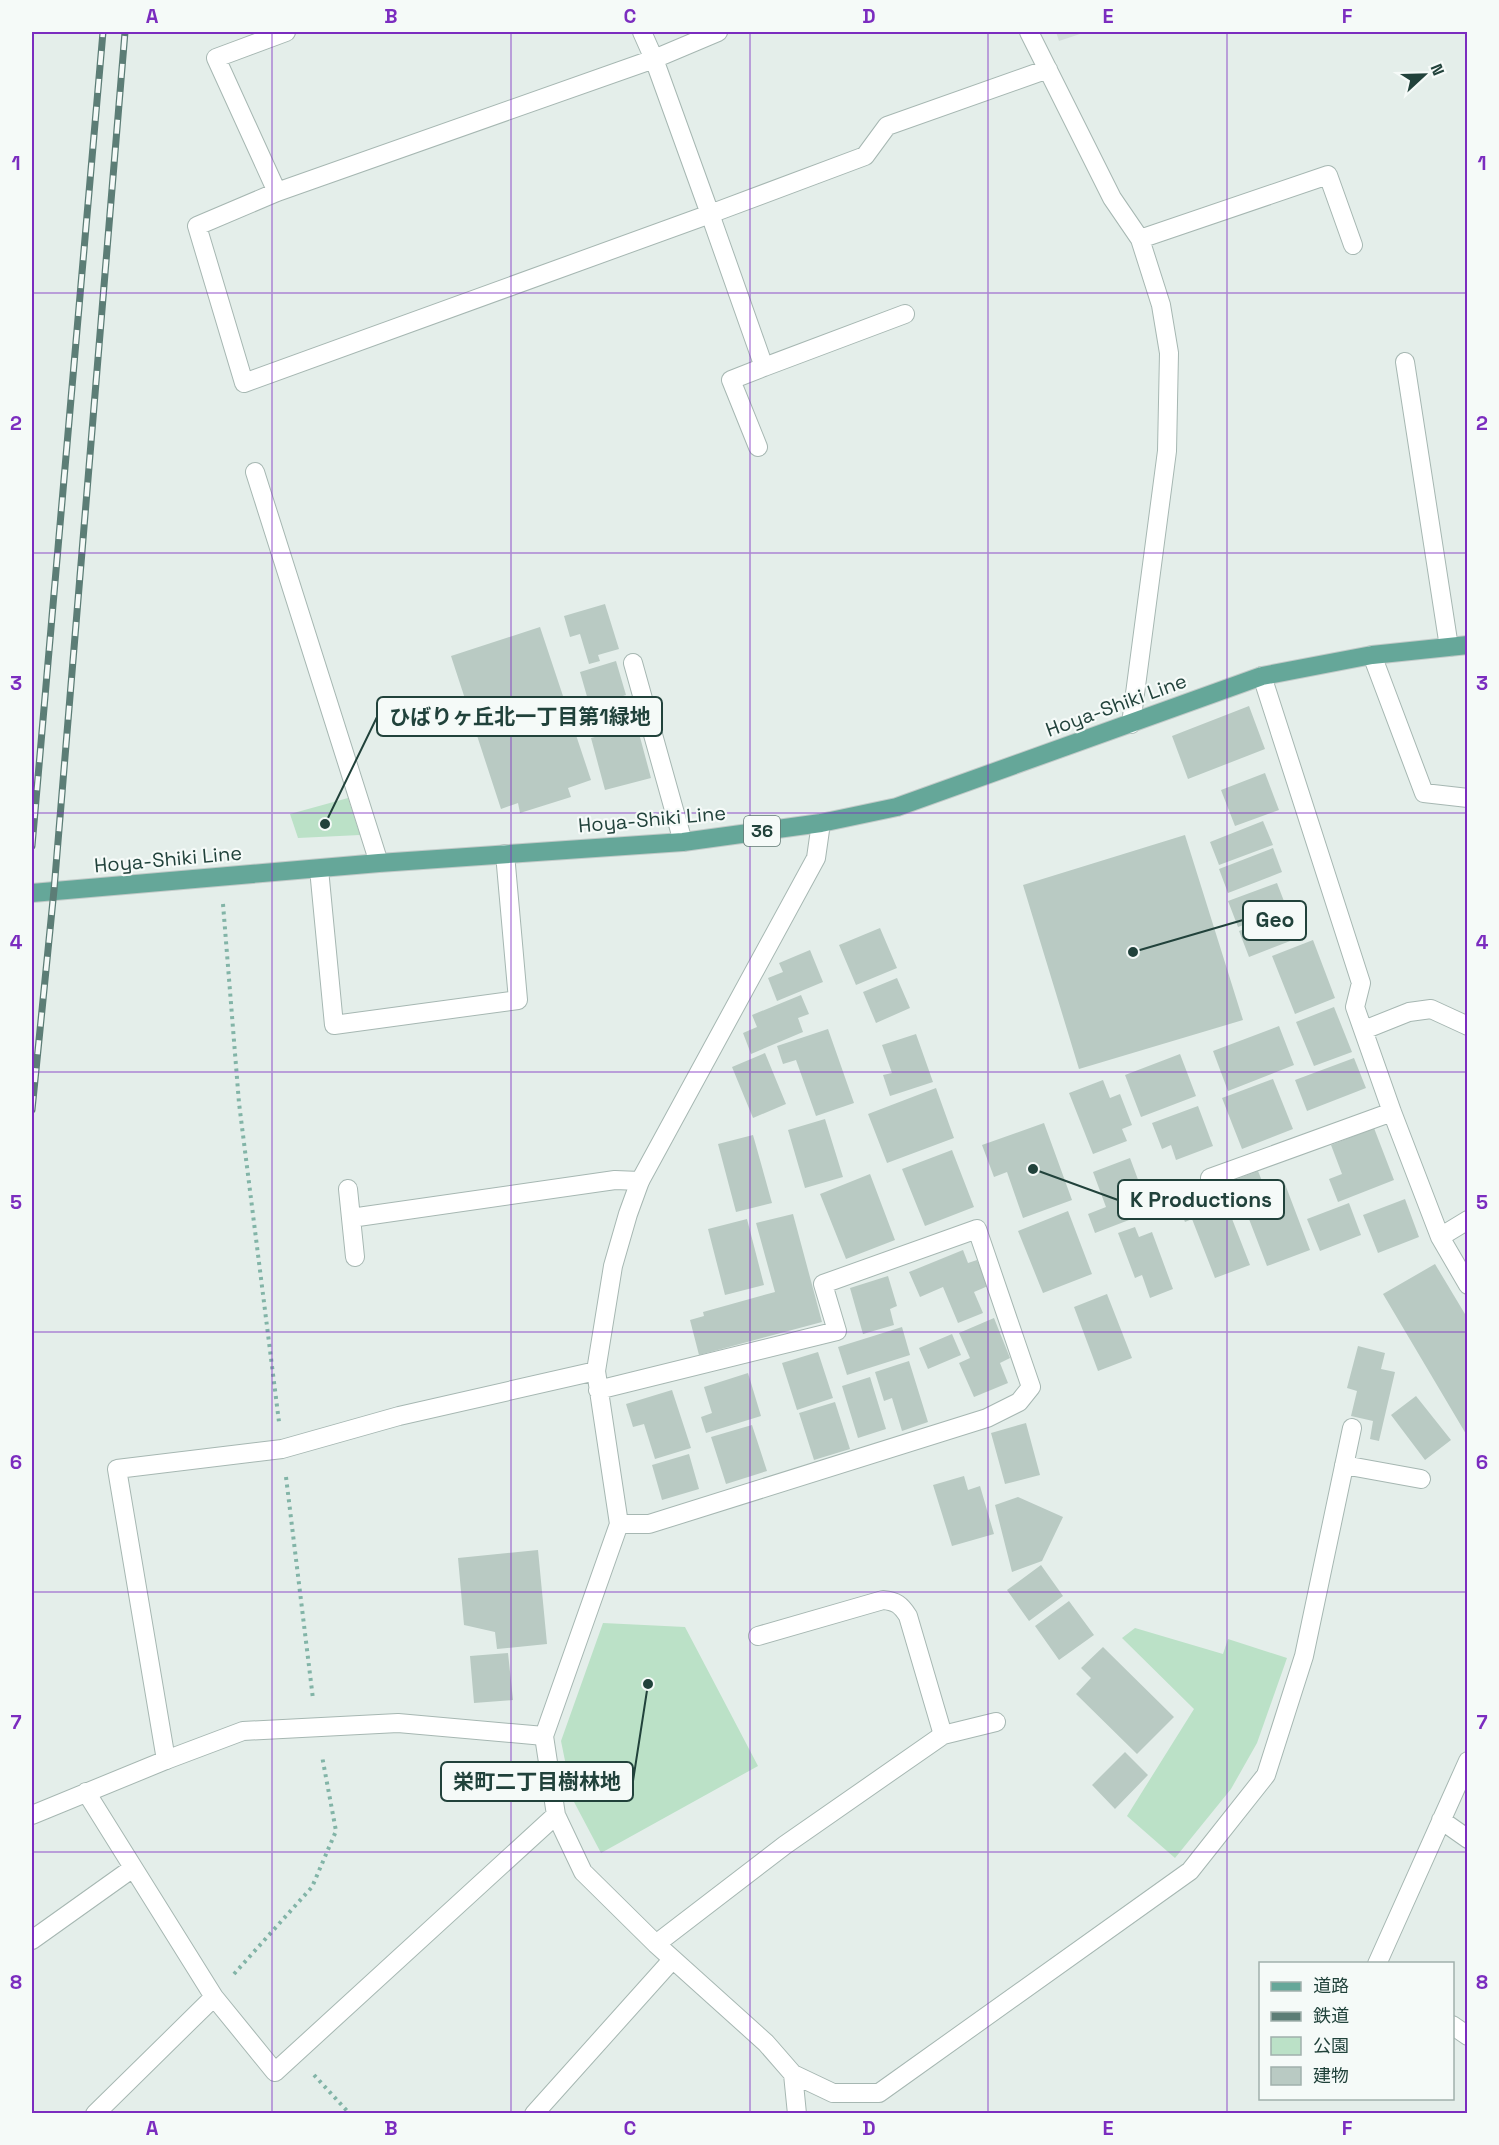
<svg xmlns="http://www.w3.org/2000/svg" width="1499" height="2145" viewBox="0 0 1499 2145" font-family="'Space Grotesk','Noto Sans JP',sans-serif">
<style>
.built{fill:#d2ded9}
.green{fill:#bbe1c7}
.building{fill:#b9cac3}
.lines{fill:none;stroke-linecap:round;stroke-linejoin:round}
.lane-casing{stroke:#a6b7b2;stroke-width:20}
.street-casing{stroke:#a6b7b2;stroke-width:20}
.primary-casing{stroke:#c1cac8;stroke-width:20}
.path{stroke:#82b4a7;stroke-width:4;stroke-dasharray:3 4.5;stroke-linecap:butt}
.lane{stroke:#fff;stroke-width:18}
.street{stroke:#fff;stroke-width:18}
.primary{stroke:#65a799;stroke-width:18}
.rail-casing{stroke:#5c7d76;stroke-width:7}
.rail{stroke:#f5faf8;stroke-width:4.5;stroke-dasharray:14;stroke-linecap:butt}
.grid{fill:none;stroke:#7b2cbf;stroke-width:1.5;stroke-opacity:0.55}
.labels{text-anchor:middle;stroke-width:4.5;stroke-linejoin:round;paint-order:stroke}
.shield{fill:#f5faf8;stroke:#617974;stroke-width:1.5}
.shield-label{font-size:18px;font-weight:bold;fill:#21423b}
.street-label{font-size:20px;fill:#21423b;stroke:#f5faf8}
.leader{fill:none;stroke:#21423b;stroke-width:2}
.callout-dot{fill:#21423b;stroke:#f5faf8;stroke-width:2}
.callout{fill:#f5faf8;stroke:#21423b;stroke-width:2}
.callout-label{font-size:21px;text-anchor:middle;font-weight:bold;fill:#21423b}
.neatline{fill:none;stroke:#7b2cbf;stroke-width:2}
.grid-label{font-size:20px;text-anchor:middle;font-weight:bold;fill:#7b2cbf}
</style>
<rect width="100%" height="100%" fill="#e4eeea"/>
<path class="built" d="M1056,32h30l-27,9z"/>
<path class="green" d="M348,798l12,37 -62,3 -8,-24z
M603,1623l82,4 73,139 -157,87 -28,-53 -12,-59z
M1135,1628l88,26 5,-15 59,19 -30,85 -26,46 -56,69 -48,-42 67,-107 -72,-71z"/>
<path class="building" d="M605,604l14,45 -21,6 2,6 -11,3 -9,-30 -10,3 -6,-21z
M540,627l51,153 -23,8 3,9 -51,16 -2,-10 -17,6 -50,-153z
M616,661l10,34 -9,3 4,16 -27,7 -14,-49z
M1249,706l16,43 -77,30 -16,-43z
M637,726l14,52 -46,12 -14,-52z
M1265,773l14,37 -44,16 -14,-36z
M1263,821l10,24 -54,20 -9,-23z
M1185,835l58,185 -164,49 -56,-184z
M1273,848l9,24 -54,21 -9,-24z
M1277,883l10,26 -49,18 -10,-26z
M1288,912l10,26 -49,19 -10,-26z
M880,928l17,40 -41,17 -17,-40z
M1313,940l22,58 -40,16 -23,-58z
M810,950l13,32 -46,19 -9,-23 15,-6 -4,-9z
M897,978l13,30 -34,15 -13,-31z
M801,995l8,19 -11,4 5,14 -52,22 -8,-21 14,-6 -5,-12z
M1334,1007l18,45 -38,14 -18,-44z
M1279,1026l15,39 -66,26 -15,-40z
M828,1029l26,74 -38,13 -20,-56 -13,4 -6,-18z
M916,1034l17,48 -43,14 -7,-21 9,-2 -10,-28z
M765,1053l21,51 -33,14 -21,-51z
M1180,1054l16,42 -55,21 -16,-42z
M1354,1058l12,30 -59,23 -12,-31z
M1273,1079l20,50 -51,20 -20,-51z
M1103,1080l7,18 10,-4 12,31 -10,4 5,12 -34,13 -24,-61z
M936,1088l18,50 -67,25 -19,-49z
M1198,1106l15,40 -37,14 -5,-15 -9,4 -10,-26z
M825,1119l18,58 -38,11 -17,-58z
M1044,1123l28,77 -49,18 -16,-46 -13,5 -12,-32z
M1374,1128l20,52 -56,22 -9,-23 13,-5 -11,-29z
M753,1135l19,68 -36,9 -18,-68z
M952,1150l22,57 -49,19 -23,-57z
M1130,1158l20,54 -55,21 -7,-19 18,-7 -13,-35z
M1258,1171l8,20 19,-7 25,66 -43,16 -33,-86z
M870,1174l25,66 -49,19 -26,-65z
M1207,1180l11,29 9,-3 23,59 -35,13 -23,-59 -7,3 -12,-30z
M1405,1199l14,38 -41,16 -15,-38z
M1349,1203l12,32 -41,16 -13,-32z
M1068,1211l24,63 -49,19 -25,-62z
M793,1214l29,108 -123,33 -9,-35 14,-4 -1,-4 72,-20 -19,-69z
M747,1219l17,66 -39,10 -17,-66z
M1135,1227l4,10 13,-5 21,57 -23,9 -8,-23 -7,3 -17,-45z
M963,1250l5,13 9,-3 11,26 -14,6 9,21 -25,10 -15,-36 -23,10 -11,-25z
M1435,1264l33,55v114l-2,1 -83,-140z
M888,1276l9,30 -7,3 4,16 -31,9 -13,-46z
M1107,1294l25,64 -34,13 -24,-64z
M994,1318l16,40 -10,5 8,20 -34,14 -15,-34 11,-5 -11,-25z
M902,1327l8,28 -63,20 -9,-28z
M952,1334l9,21 -33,14 -9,-21z
M1358,1346l27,7 -4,16 14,3 -16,69 -9,-2 3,-18 -22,-5 6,-25 -10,-3z
M818,1352l15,46 -36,12 -15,-47z
M909,1361l19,61 -26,9 -10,-33 -8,3 -9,-29z
M748,1373l13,43 -55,17 -5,-16 11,-4 -8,-26z
M870,1377l16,52 -28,9 -16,-52z
M672,1390l19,58 -36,11 -11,-35 -11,3 -7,-23z
M1416,1396l35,44 -26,20 -34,-45z
M835,1402l15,47 -36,11 -15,-47z
M1026,1423l14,52 -35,9 -14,-51z
M752,1425l15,46 -41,13 -15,-47z
M689,1454l10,35 -37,11 -10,-35z
M964,1476l4,14 12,-4 14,48 -42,12 -19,-61z
M1018,1497l45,20 -21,44 -30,11 -17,-67z
M538,1550l9,94 -50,5 -2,-17 -31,-7 -6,-67z
M1041,1565l22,31 -34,25 -22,-31z
M1069,1601l25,34 -35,25 -24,-34z
M1103,1647l71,70 -37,37 -61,-60 15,-16 -10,-10z
M508,1653l5,47 -39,3 -4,-47z
M1125,1752l23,23 -33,34 -23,-24z"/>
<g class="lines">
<defs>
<path id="lane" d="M710,214l54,153 141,-53
M758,447l-27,-67 33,-13
M348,1189l7,68
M351,1218l264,-38 25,1
M758,1636l125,-36c13,1 18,5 25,16l35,119
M166,1760l77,-29 155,-8 146,13"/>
<path id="street" d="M642,32l12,27 56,155 155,-58 22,-30 161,-57
M1029,32l83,166 28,41 21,66 8,48 -2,98 -36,273
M277,192l-61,-134 70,-26
M710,214l-466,169 -47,-157 80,-34 377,-133 64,-27
M1140,239l188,-64 25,70
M1405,362l44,285
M255,472l124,391
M1372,655l52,138 44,5
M633,663l50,179
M1262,676l99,307 -6,24 37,105 48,125 28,48
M319,869l15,156 184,-25 -13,-146
M1364,1030l45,-18 22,-3 37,17
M1210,1178l182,-66
M1440,1237l28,-17
M598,1390l239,-59 -14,-47 154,-55 54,158 -12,15 -32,16 -338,106h-30
M1344,1465l77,14
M86,1792l128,205 61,75 281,-257
M32,1815l134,-55 -49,-291 165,-20 117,-33 197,-45
M1441,1820l27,19
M32,1940l101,-72
M656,1944l129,-99 158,-110 53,-13
M1377,1964l91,-203
M1452,2025l16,11
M793,2074l40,19h46l311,-222 76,-96 38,-119 48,-228
M95,2114l119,-117
M534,2114l138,-154
M797,2114l-4,-40 -27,-31 -110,-99 -73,-72 -27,-57 -12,-79 75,-212 -23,-153 17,-105 15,-52 12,-33 176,-323 5,-35"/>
<path id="primary" d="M32,893l347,-30 304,-21 138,-19 76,-16 365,-131 110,-21 96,-10"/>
</defs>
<use href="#lane" class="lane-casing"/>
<use href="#street" class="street-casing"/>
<use href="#primary" class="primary-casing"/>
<path class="path" d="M223,904l16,199 40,319
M286,1477l27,222
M234,1974l78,-87 24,-56 -14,-75
M314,2075l36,39"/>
<use href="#lane" class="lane"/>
<use href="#street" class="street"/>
<use href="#primary" class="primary"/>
<defs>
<path id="rail" d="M32,846l71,-814
M32,1110l22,-220 71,-858"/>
</defs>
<use href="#rail" class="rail-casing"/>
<use href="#rail" class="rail"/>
</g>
<path class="grid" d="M272,32v2082M511,32v2082M750,32v2082M988,32v2082M1227,32v2082M32,293h1436M32,553h1436M32,813h1436M32,1072h1436M32,1332h1436M32,1592h1436M32,1852h1436"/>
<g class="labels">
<rect class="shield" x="744" y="816" width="36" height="30" rx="4.5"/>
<g class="shield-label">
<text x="762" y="837">36</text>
</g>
<g class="street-label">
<text transform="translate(1116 705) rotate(-20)" y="7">Hoya-Shiki Line</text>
<text transform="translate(652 819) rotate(-5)" y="7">Hoya-Shiki Line</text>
<text transform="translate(168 859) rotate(-5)" y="7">Hoya-Shiki Line</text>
</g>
</g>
<path class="leader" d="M325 824L377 717M1133 952L1243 920M1033 1169L1118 1200M648 1684L633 1781"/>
<g class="callout-dot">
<circle cx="325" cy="824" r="6"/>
<circle cx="1133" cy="952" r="6"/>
<circle cx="1033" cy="1169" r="6"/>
<circle cx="648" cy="1684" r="6"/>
</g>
<g class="callout">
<rect x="377" y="697" width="285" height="39" rx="6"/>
<rect x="1243" y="901" width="63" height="39" rx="6"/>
<rect x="1118" y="1180" width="166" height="39" rx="6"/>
<rect x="441" y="1762" width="192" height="39" rx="6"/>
</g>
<g class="callout-label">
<text x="520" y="724">ひばりヶ丘北一丁目第1緑地</text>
<text x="1275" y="927">Geo</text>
<text x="1201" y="1207">K Productions</text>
<text x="537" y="1789">栄町二丁目樹林地</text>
</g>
<rect width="1499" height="2145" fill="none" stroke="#f5faf8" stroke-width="66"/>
<rect x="1259" y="1962" width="195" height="138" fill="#f5faf8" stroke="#a0b0ac" stroke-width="1.5"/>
<rect x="1271" y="1982" width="30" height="9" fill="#65a799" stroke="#a0b0ac" stroke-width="1.5"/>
<text x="1313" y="1992" font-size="18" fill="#21423b">道路</text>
<rect x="1271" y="2012" width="30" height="9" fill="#5c7d76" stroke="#a0b0ac" stroke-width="1.5"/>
<text x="1313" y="2022" font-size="18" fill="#21423b">鉄道</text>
<rect x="1271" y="2037" width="30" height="18" fill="#bbe1c7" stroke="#a0b0ac" stroke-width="1.5"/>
<text x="1313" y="2052" font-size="18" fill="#21423b">公園</text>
<rect x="1271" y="2067" width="30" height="18" fill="#b9cac3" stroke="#a0b0ac" stroke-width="1.5"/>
<text x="1313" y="2082" font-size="18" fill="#21423b">建物</text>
<g transform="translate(1424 75) rotate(68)" stroke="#f5faf8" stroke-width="4.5" paint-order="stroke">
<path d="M0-4.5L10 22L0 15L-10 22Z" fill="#21423b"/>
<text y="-9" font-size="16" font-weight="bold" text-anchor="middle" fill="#21423b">N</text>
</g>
<rect x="33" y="33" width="1433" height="2079" class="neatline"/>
<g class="grid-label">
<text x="152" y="23">A</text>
<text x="391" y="23">B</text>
<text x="630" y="23">C</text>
<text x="869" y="23">D</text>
<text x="1108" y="23">E</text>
<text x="1347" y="23">F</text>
<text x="16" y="170">1</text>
<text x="1482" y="170">1</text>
<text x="16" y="430">2</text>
<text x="1482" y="430">2</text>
<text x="16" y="690">3</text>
<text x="1482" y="690">3</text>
<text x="16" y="949">4</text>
<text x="1482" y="949">4</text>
<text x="16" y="1209">5</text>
<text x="1482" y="1209">5</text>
<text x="16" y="1469">6</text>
<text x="1482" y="1469">6</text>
<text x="16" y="1729">7</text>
<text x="1482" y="1729">7</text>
<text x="16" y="1989">8</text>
<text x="1482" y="1989">8</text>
<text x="152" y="2135">A</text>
<text x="391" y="2135">B</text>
<text x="630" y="2135">C</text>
<text x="869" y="2135">D</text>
<text x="1108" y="2135">E</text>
<text x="1347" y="2135">F</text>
</g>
</svg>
